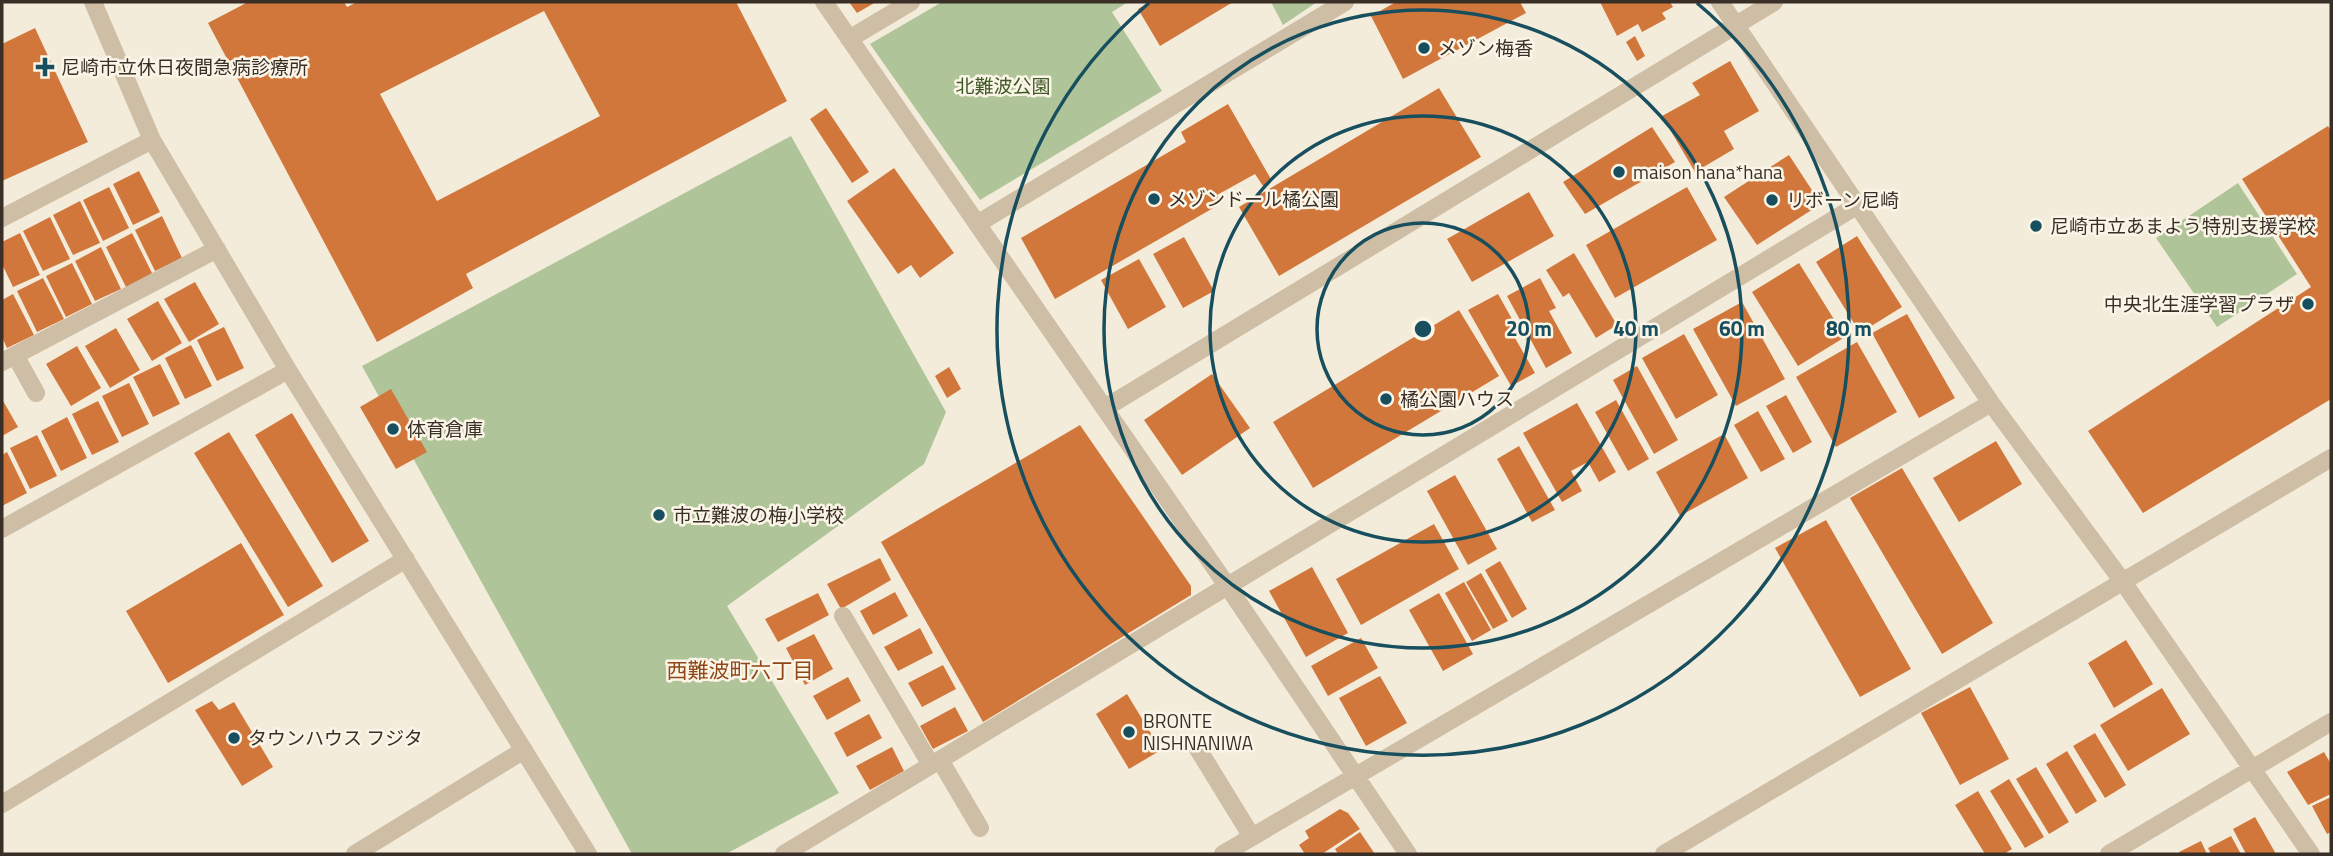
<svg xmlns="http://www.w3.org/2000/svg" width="2333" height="856" viewBox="0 0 2333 856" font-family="'Titillium Web','Noto Sans JP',sans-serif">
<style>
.green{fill:#afc599}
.building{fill:#d2773b;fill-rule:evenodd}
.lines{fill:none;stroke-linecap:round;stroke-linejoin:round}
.minor{stroke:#cebea5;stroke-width:18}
.ring{fill:none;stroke:#184f5e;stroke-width:3.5}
.poi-dot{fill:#184f5e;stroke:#fbf5e7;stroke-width:2.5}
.labels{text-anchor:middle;stroke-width:5;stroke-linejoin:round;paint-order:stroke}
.poi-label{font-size:19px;fill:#392f27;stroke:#fbf5e7;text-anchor:start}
.park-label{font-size:19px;fill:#405928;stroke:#fbf5e7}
.neighbourhood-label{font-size:21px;fill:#904718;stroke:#fbf5e7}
.centre{fill:#184f5e;stroke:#fbf5e7;stroke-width:3.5}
.ring-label{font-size:21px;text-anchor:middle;font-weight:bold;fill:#184f5e;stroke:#fbf5e7;stroke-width:5;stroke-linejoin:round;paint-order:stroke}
</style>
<rect width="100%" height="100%" fill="#f4ecda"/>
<path class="green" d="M942,2h186l-16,10 50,79 -182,109 -110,-156z
M1271,2h46l-34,23z
M791,136l155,276 -22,52 -197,142 112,187 -113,61h-94l-270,-488z
M2238,183l59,91 -80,53 -61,-89z"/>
<path class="building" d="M248,2h96l3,5 10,-5h379l51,99 -321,173 7,14 -96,54 -169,-319zM544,11l56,105 -163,85 -57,-107z
M849,2h27l-19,11z
M1150,2h83l-73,44 -22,-37z
M1396,2h124l6,11 -123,66 -32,-63z
M1600,2h70l3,5 -11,6 4,6 -24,13 -4,-8 -21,12z
M35,28l53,114 -86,39v-137z
M1635,36l10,20 -8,5 -11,-19z
M1730,61l29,50 -35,20 10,18 -39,23 -33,-56 38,-21 -8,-12z
M1439,88l42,69 -202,119 -40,-69z
M1228,104l44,77 -9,5 -8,-12 -38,21 5,8 -167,96 -34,-61 165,-96 -5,-10z
M826,108l43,64 -17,11 -42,-64z
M2328,126l3,5v268l-188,114 -55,-82 223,-144 -69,-108z
M1652,127l23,35 -90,52 -22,-32z
M1789,155l32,49 -64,41 -33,-48z
M894,168l60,85 -34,25 -9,-13 -13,9 -51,-73z
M139,171l21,41 -27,13 -20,-41z
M109,187l20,41 -26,13 -20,-41z
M1687,187l30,53 -102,58 -29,-53z
M1529,192l25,44 -82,46 -25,-43z
M80,201l20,42 -27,12 -20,-40z
M162,216l20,42 -27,13 -20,-41z
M50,217l20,42 -27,12 -20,-40z
M20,233l20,42 -27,12 -11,-23v-22z
M132,233l21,42 -27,12 -20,-40z
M1857,236l45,71 -42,26 -44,-71z
M1184,237l30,54 -31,17 -30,-54z
M101,247l20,42 -26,12 -20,-40z
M1574,253l43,72 -21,13 -27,-45 -6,4 -17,-27z
M1139,259l27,48 -38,22 -27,-49z
M72,263l20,41 -26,13 -20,-41z
M1799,263l46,74 -47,29 -46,-74z
M43,278l21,41 -27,13 -20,-41z
M1540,278l16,30 -7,3 23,42 -26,15 -39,-72z
M195,282l24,42 -30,18 -25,-43z
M13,294l21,41 -27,13 -5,-11v-37z
M1498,294l19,34 -6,3 24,42 -24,13 -43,-76z
M158,301l24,42 -30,18 -25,-42z
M1742,302l43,77 -49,27 -43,-77z
M1459,310l40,66 -186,112 -40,-66z
M1907,314l48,84 -36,20 -47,-85z
M224,327l20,41 -27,13 -20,-41z
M116,328l24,42 -30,18 -25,-42z
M1684,334l34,61 -42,24 -34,-61z
M1857,342l40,70 -61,35 -40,-70z
M191,345l21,41 -27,13 -20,-41z
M77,346l24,42 -30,18 -25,-42z
M160,364l20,40 -27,13 -20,-40z
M1637,366l41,74 -24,14 -41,-74z
M949,367l12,22 -14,9 -12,-22z
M1212,374l38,54 -68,47 -38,-55z
M129,383l20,41 -27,13 -20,-41z
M391,389l36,63 -31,17 -36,-62z
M1786,395l26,47 -19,11 -27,-47z
M2,399l16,28 -16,9z
M1616,400l33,59 -21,12 -33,-59z
M98,401l21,41 -27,13 -20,-41z
M1577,403l39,69 -17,10 -11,-20 -17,9 11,20 -20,11 -39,-69z
M1758,411l27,48 -24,13 -27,-47z
M292,413l77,128 -37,22 -77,-128z
M67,417l20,41 -26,13 -20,-40z
M1080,425l111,161v9l-208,127 -102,-180z
M229,432l94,154 -35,21 -94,-154z
M1724,434l24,44 -68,38 -24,-44z
M37,435l20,41 -27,13 -20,-41z
M1996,441l26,43 -63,38 -26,-44z
M1519,446l36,64 -23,12 -35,-63z
M7,452l20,41 -25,13v-51z
M1902,468l91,155 -51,31 -92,-156z
M1455,475l42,74 -29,16 -41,-74z
M1826,520l85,149 -51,28 -85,-149z
M1434,524l25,45 -98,56 -25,-46z
M241,543l43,72 -116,68 -42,-72z
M880,558l11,22 -50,29 -14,-25z
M1500,561l27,48 -15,9 -27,-48z
M1312,567l36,66 -42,24 -37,-66z
M1481,573l27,48 -15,8 -27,-47z
M1464,582l27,48 -19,11 -27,-48z
M895,592l13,24 -35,19 -13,-24z
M818,593l11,22 -51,27 -13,-23z
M1439,593l34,61 -30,17 -34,-61z
M920,628l13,25 -35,18 -14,-24z
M814,634l19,35 -28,16 -19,-37z
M1361,638l17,30 -50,28 -17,-30z
M2126,640l27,44 -39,24 -26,-45z
M943,665l13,24 -34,18 -14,-24z
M1380,676l27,47 -41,23 -27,-48z
M848,677l13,24 -34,19 -14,-24z
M1970,687l39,72 -49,26 -39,-72z
M2162,688l28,46 -62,37 -28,-46z
M1127,694l34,56 -32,19 -33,-55z
M212,701l7,9 15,-8 39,65 -31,19 -47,-76z
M955,707l13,24 -35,18 -13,-23z
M869,714l13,24 -35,19 -13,-24z
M2095,733l31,52 -21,13 -32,-52z
M892,747l12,24 -34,19 -14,-24z
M2067,751l30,50 -21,13 -30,-50z
M2324,752l7,12v30l-23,11 -21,-33z
M2036,767l33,55 -20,12 -33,-55z
M2009,779l35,58 -19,11 -35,-57z
M1978,791l34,58 -8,5h-19l-30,-49z
M2331,797v35l-4,2 -15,-28z
M1340,809l8,4 12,16 -38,25h-17l-6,-9 10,-7 -4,-7z
M2255,817l21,37h-30l-13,-25z
M1360,832l15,22h-37l-3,-5z
M2231,836l10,18h-30l-3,-6z
M2201,841l6,13h-27l-1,-2z"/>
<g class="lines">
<path class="minor" d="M93,2l59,138 136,230 300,484
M824,2l404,585 180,267
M1720,2l271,401 132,179 188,272
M849,39l62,-37
M2,218l150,-78
M977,224l368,-222
M15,355l21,38
M2,362l215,-113
M1105,408l669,-406
M2,529l286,-159
M843,616l88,149
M1198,749l54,88
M940,760l40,68
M2,804l404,-245
M355,854l169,-104
M784,854l1074,-649
M1223,854l768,-451
M1664,854l667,-396
M2109,854l222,-132"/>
</g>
<g class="ring">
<circle cx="1423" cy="329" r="106"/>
<circle cx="1423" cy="329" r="213"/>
<circle cx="1423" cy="329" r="319"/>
<path d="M1697 3A426 426 0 1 1 1149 3"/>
</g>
<g class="poi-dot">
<circle cx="1424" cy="48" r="7"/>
<path d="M41.5 56.5h7v7h7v7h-7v7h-7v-7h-7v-7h7z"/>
<circle cx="1619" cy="172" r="7"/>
<circle cx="1154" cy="199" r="7"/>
<circle cx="1772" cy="200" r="7"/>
<circle cx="2036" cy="226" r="7"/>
<circle cx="2308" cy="304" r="7"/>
<circle cx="1386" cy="399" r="7"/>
<circle cx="393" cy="429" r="7"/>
<circle cx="659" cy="515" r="7"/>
<circle cx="1129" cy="732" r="7"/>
<circle cx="234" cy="738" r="7"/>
</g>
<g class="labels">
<g class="poi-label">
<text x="1438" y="55">メゾン梅香</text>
<text x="61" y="74">尼崎市立休日夜間急病診療所</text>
<text x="1633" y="179">maison hana*hana</text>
<text x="1168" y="206">メゾンドール橘公園</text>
<text x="1786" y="207">リボーン尼崎</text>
<text x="2050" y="233">尼崎市立あまよう特別支援学校</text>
<text x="2294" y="311" text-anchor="end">中央北生涯学習プラザ</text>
<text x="1400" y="406">橘公園ハウス</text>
<text x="407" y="436">体育倉庫</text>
<text x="673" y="522">市立難波の梅小学校</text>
<text x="1143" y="728">BRONTE<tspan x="1143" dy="22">NISHNANIWA</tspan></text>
<text x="248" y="745">タウンハウス フジタ</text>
</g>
<g class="park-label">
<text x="1003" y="93">北難波公園</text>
</g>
<g class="neighbourhood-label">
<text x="740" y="678">西難波町六丁目</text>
</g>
</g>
<circle cx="1423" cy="329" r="10" class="centre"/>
<g class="ring-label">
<text x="1529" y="336">20 m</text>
<text x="1636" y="336">40 m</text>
<text x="1742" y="336">60 m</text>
<text x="1849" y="336">80 m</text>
</g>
<rect width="2333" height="856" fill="none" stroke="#392f27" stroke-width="7"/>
</svg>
